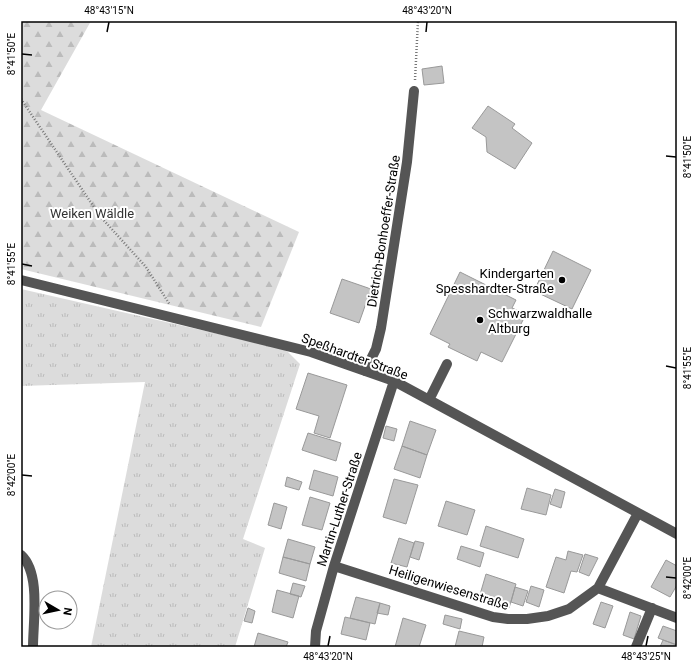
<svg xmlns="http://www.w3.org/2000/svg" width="698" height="668" viewBox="0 0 698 668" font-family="Roboto,sans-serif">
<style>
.grass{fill:url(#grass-tufts)}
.forest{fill:url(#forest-firs)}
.building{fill:#c4c4c4;stroke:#999}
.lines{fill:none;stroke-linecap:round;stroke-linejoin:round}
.path{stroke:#777;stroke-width:2.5;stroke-dasharray:1 2;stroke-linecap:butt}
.minor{stroke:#555;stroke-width:10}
.ticks{fill:none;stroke:#000;stroke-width:1.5}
.poi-dot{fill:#000;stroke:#fff;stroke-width:1.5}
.labels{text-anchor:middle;stroke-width:4;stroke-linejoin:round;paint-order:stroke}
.park-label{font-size:13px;fill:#333;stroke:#fff}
.street-label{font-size:13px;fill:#000;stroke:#fff}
.poi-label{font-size:13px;fill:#000;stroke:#fff;text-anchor:end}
.neatline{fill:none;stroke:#000;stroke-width:1.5}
.ticks-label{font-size:10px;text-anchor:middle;fill:#000}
</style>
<defs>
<pattern id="grass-tufts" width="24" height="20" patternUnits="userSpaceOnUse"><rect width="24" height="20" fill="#dcdcdc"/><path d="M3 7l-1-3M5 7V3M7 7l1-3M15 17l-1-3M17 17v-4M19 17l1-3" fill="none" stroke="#bbb"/></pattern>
<pattern id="forest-firs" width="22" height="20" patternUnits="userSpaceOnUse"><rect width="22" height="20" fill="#dcdcdc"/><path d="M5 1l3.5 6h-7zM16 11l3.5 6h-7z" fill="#bbb"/></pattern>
</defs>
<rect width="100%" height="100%" fill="#fff"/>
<path class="grass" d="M21,289l264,60 15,15 -57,175 22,9 -30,99h-144l54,-265 -124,4z"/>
<path class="forest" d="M21,21h70l-50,89 258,122 -38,95 -240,-58z"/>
<path class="building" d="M442,66l2,17 -20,2 -2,-16z
M488,106l27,18 -3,4 20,15 -17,26 -28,-17 -1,-15 -14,-9z
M553,251l38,19 -19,39 -38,-18z
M460,272l56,28 -4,8 14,6 -24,48 -21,-10 -4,9 -29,-14 2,-3 -20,-10z
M342,279l29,10 -12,34 -29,-10z
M308,373l39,12 -17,53 -16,-5 5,-17 -23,-7z
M410,421l26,9 -9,25 -25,-9z
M386,426l11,3 -3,12 -11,-3z
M308,433l33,10 -5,18 -34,-11z
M402,446l25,9 -7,23 -26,-9z
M314,470l24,7 -5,19 -24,-7z
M287,477l15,5 -3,8 -14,-4z
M394,479l24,6 -12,39 -23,-7z
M527,488l24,7 -5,20 -25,-6z
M555,489l10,3 -4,16 -11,-4z
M310,497l20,6 -8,27 -20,-5z
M446,501l29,9 -8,25 -29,-9z
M274,503l13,4 -6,22 -13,-4z
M486,526l38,13 -6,19 -38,-12z
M399,538l15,5 -7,24 -16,-4z
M288,539l27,8 -5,17 -27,-7z
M415,541l9,2 -5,17 -9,-3z
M461,546l23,7 -4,14 -23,-8z
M568,551l15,4 -6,17 -6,-1 -7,22 -18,-6 10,-30 10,3z
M585,554l13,4 -9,18 -10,-4z
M283,557l27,7 -4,17 -27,-8z
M666,560l11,6v19l-7,12 -19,-10z
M486,574l30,10 -7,24 -30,-10z
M293,583l12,3 -4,11 -11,-3z
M531,586l13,4 -5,17 -13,-5z
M515,587l13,4 -5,15 -12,-4z
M277,590l22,6 -6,22 -21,-6z
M356,597l24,6 -5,21 -25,-6z
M601,602l12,4 -8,22 -12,-4z
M380,603l10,3 -2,9 -11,-2z
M248,608l7,3 -3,12 -8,-2z
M630,612l11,4 -7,23 -11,-4z
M445,615l17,4 -2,10 -17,-5z
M345,617l25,6 -4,17 -25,-6z
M403,618l23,7 -7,22h-24z
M663,626l14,5v14l-19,-7z
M459,631l25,6 -2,10h-27z
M258,633l30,9 -2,5h-32z
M663,640l14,5v2h-17z"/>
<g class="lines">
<path class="path" d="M415,80l3,-59
M21,99l79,117 46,51 24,38"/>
<path class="minor" d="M21,280l290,72 83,29 283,153
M365,371l11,-22 5,-21 26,-166 7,-71
M429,400l18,-36
M21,555c20,18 12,66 12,92
M334,566l159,51 15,2h19l21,-3 21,-7 29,-21 40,-75
M598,588l79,30
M315,647l1,-16 18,-65 60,-185
M636,647l16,-39"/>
</g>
<path class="ticks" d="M107,32l2,-10M426,32l1,-10M22,54l10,1M666,156l10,1M22,264l10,2M666,366l10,2M22,475l10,1M666,577l10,1M328,646l2,-10M646,646l2,-10"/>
<g class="poi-dot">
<circle cx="562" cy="280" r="4"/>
<circle cx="480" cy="320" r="4"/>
</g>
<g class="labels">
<g class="park-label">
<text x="92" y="218">Weiken Wäldle</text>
</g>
<g class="street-label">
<text transform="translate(383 231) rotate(-81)" y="5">Dietrich-Bonhoeffer-Straße</text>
<text transform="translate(355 356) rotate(20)" y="5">Speßhardter Straße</text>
<text transform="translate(339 509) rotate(-72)" y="5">Martin-Luther-Straße</text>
<text transform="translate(449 587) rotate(17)" y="5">Heiligenwiesenstraße</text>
</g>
<g class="poi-label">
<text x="554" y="278">Kindergarten<tspan x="554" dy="15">Spesshardter-Straße</tspan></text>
<text x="488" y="318" text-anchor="start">Schwarzwaldhalle<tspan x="488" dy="15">Altburg</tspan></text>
</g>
</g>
<rect width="698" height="668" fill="none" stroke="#ffffff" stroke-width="44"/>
<g transform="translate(58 610) rotate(99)"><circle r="19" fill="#ffffff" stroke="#999999"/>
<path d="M0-3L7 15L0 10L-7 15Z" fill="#000000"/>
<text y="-6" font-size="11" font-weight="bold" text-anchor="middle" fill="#000000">N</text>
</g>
<rect x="22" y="22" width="654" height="624" class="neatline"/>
<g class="ticks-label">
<text x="109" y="14">48°43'15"N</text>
<text x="427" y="14">48°43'20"N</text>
<text transform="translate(11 54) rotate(-90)" y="4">8°41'50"E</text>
<text transform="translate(687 157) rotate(-90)" y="4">8°41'50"E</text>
<text transform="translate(11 264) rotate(-90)" y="4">8°41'55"E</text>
<text transform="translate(687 368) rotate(-90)" y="4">8°41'55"E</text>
<text transform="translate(11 475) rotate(-90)" y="4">8°42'00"E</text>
<text transform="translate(687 578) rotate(-90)" y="4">8°42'00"E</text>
<text x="328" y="660">48°43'20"N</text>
<text x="646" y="660">48°43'25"N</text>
</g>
</svg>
